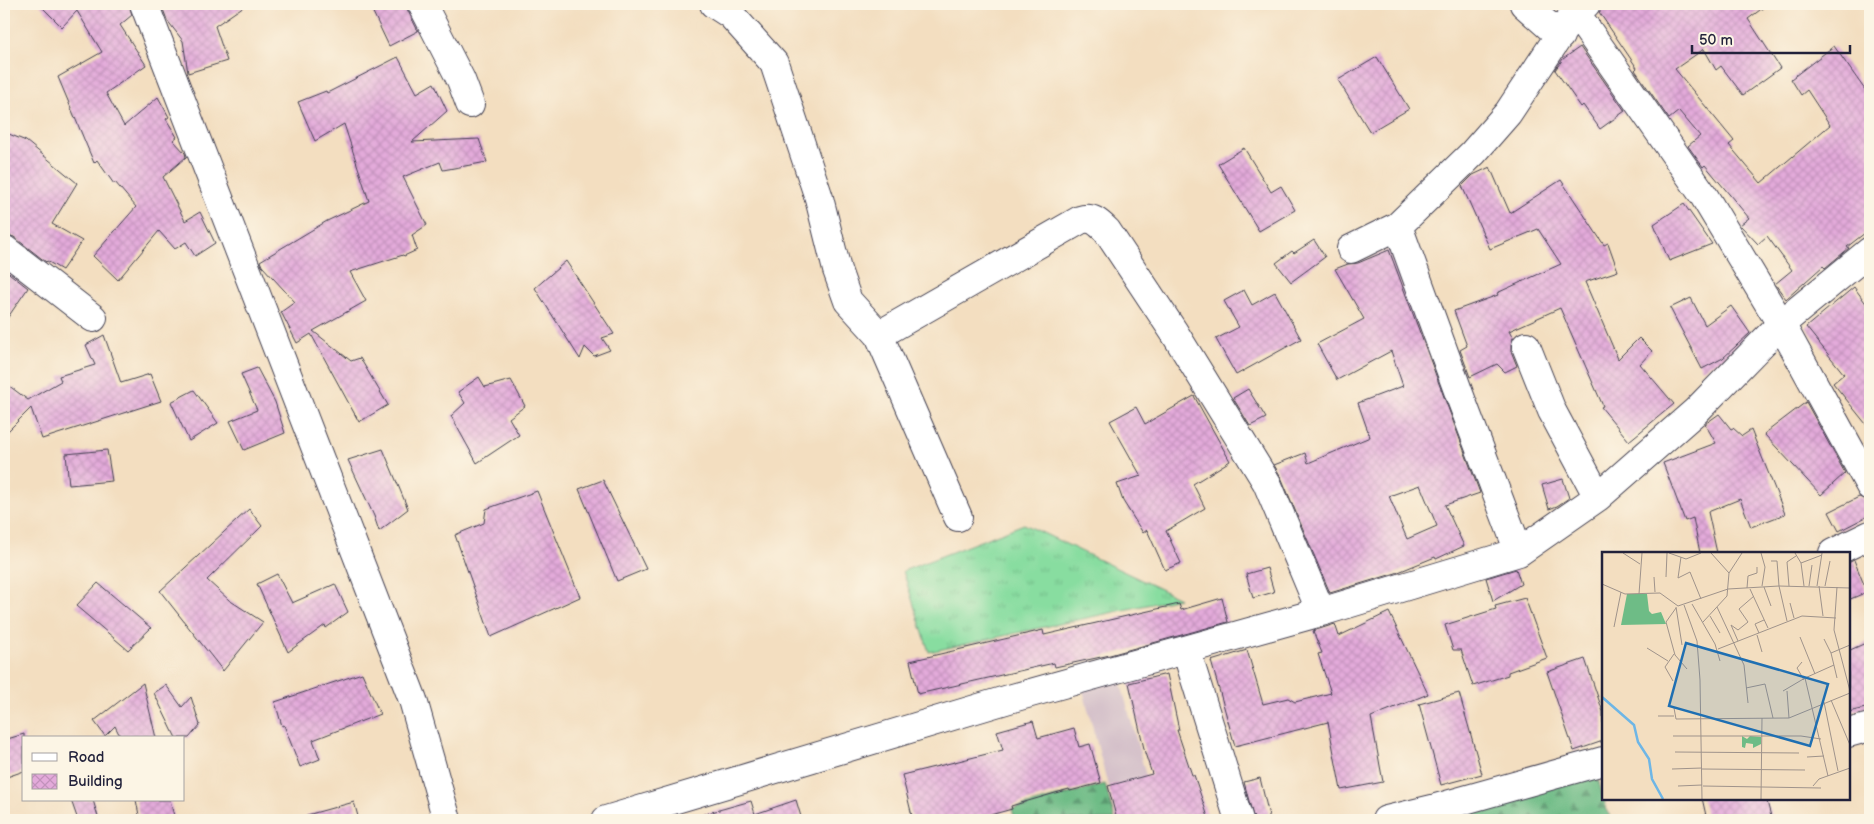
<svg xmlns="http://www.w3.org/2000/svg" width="1874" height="824" viewBox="0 0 1874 824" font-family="'Balsamiq Sans',sans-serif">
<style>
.industrial{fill:#d2bdc8}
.grass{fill:url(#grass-tufts);stroke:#55806e}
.forest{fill:url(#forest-firs);stroke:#486f60}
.building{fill:url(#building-cross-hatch);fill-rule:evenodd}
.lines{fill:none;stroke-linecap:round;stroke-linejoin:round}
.minor-casing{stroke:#413e4f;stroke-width:30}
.minor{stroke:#fff;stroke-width:28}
.inset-river{fill:none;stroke:#6eb6e6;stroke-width:2.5}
.inset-road{fill:none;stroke:#9f938b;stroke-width:1}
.view{fill:#1f6fb2;fill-opacity:0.15;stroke:#1f6fb2;stroke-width:2.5}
.inset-edge{fill:none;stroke:#22223b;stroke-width:2.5}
</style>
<defs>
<pattern id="grass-tufts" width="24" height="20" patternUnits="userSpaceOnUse" patternTransform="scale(1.25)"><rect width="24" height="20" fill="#88dda0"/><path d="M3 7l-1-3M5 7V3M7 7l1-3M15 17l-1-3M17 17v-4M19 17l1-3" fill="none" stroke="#75bd8b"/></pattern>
<pattern id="forest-firs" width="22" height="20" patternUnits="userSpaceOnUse" patternTransform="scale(1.25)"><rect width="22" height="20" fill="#6ebc86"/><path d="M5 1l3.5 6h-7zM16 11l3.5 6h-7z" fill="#5a986f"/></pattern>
<pattern id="building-cross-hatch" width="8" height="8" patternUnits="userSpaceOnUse" patternTransform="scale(1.25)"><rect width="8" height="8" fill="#e3aada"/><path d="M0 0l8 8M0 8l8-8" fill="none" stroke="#c292bc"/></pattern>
</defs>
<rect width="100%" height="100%" fill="#fcf5e5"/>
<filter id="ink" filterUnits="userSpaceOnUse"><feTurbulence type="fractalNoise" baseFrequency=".02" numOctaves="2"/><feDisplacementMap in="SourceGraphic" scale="10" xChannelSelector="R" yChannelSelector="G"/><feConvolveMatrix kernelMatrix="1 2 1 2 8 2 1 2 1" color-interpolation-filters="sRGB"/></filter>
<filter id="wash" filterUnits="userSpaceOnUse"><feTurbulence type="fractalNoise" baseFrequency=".0096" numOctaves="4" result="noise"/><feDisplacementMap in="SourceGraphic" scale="20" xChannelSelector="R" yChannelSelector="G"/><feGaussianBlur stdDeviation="1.12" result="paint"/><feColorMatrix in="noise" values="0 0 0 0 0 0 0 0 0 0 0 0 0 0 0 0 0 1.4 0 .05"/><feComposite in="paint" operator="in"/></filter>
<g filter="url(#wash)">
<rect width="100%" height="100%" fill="#f3dec0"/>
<path class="industrial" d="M1120,680l26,96 -38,10 -25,-96z"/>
<path class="grass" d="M1024,524l155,74 -250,54 -26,-81z"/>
<path class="forest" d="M1597,774l6,24 8,22h-157l-1,-3z
M1105,784l10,36h-100l-3,-11z"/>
<g id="blocks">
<path class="building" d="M39,4h90l3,11 -12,10 26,40 -40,28 18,33 34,-29 11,20 -3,2 11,18 -4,3 12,13 1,4 -23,20 22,44 15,-9 15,31 -20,13 -9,-14 -11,7 -16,-18 -41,49 -25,-24 43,-49 -21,-25 -1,2 -17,-24 -3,3 -36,-86 44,-25 -25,-41 -15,16z
M161,4h86l-32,22 12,35 -39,12 -5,-32 -16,-21z
M369,4h37l2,7 10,20 -29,15z
M1611,4h157l-20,15 32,49 -37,27 -22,-29 -5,4 -12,-21 -29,20 59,72 -5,4 32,38 69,-58 -23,-35 -6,5 -10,-16 43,-33 36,51v132l-23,18 2,1 -24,20 -2,-2 -37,33 -11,-15 17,-14 -25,-34 -9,8 -18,-19 9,-7 -44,-53 -2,2 -15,-21 12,-10 -21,-25 -10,8 -34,-49 2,-2 -38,-56z
M1580,47l45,64 -25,18 -17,-24 -2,2 -26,-37 8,-11z
M398,57l19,36 17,-10 13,28 -35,31 67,-3 8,23 -44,8 -3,-8 -37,15 24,48 -15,10 5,15 -13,6 -1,-1 -53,17 16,29 -53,30 38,30 9,-3 28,47 -29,17 -48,-88 -14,9 -16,-31 14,-10 -33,-36 -2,-5 67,-40 42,-20 -25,-77 -29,17 -17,-39 28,-11 1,2z
M1377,57l32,52 -39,23 -32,-52z
M4,132l22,9 51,42 -25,41 30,17 -20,29 -15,-9 -1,1 -32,-25 -10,-3z
M1244,148l27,44 10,-6 14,24 -36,21 -41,-67z
M1490,167l20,46 51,-33 43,65 4,-2 10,28 -33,11 33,77 21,-21 13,13 -12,13 34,40 -45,37 -28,-34 2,-1 -43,-98 -51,23 4,8 -2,5v7l6,15 -12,6 -8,-8 -27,13 -10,-27 7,-4 -13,-35 44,-16 -1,-2 64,-29 -23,-35 -48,20 -28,-63 11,-11z
M1684,204l28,40 -43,17 -15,-37z
M1314,240l11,17 -34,25 -15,-19 16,-12 2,2z
M1389,250l91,243 -35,12 19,41 -28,13 -1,-2 -39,16 -66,20 -49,-116 -7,-12 31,-12 3,10 62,-26 -12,-34 45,-17 -12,-35 -54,29 -20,-36 47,-25 -29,-50 13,-5 10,-1zM1420,485l17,41 -30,13 -18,-43z
M566,261l48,73 -12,4 8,12 -16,6 -9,-9 -5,12 -45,-71z
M5,270l23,18 -24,35v-51z
M1854,287l16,22v120l-37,-46 11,-9 -38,-47z
M1244,290l8,15 23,-13 26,47 -65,36 -20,-36 23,-12 -15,-26z
M1691,298l14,27 26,-19 19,27 -27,25 -21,11 -32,-61z
M104,335l17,48 29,-9 11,27 -119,38 -11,-31 -27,27v-53l24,18 33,-19 -2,-5 36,-11 -9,-20z
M257,368l18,34 10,31 -41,17 -14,-29 27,-11 -16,-36z
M479,377l6,10 26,-7 14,26 -16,12 10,17 -42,28 -26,-47 14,-13 -7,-11z
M1248,389l18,29 -16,8 -17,-28z
M194,390l24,33 -29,18 -18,-39z
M1194,396l36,65 -37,23 12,24 -39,23 15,32 -16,7 -18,-40 -4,3 -20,-32 -6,-17 24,-8 -31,-55 26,-14 9,17z
M1806,402l39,71 -24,22 -57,-61z
M1719,414l12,15 2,-1 9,8 9,-6 34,84 -34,13 -11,-28 -32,13 9,41h-17l-7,-35 -8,3 -22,-58 53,-20 -11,-19z
M383,449l25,60 -29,22 -5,-15 -26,-56z
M107,450l5,31 -43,4 -3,-31z
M1563,479l6,19 -12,8 -8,3 -7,-24z
M603,480l43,89 -29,12 -38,-92z
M537,491l43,106 -89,40 -36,-102 29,-12 2,-14z
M1859,497l10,4 1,14 -31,16 -10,-19z
M249,509l13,17 -55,54 22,20 34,22 -40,49 -63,-80z
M1854,560l13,32 -19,8v-37z
M1267,568l7,24 -21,6 -7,-24z
M1516,569l5,15 -28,17 -7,-23z
M277,574l15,29 43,-19 13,28 -22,16 -1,-3 -37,27 -31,-68z
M98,583l53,45 -23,22 -52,-44z
M1222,598l6,24 -118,33 -55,12 -1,-4 -136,31 -8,-33 133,-31 1,5 135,-31 2,6z
M1525,598l22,60 -39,14v3l-35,11 -12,-36h-8l-8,-25 51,-16 -1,-3z
M1389,612l39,82 -57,23 12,65 -42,8 -13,-68 -93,24 -24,-85 36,-11 16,54 25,-6 7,4 36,-9 -13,-39 4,-1 -9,-22 22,-7 4,12z
M1870,641v66l-22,5v-61z
M1585,659l18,53v29l-29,10 -27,-79z
M362,673l18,41 -67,26 7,19 -20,8 -16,-42 -2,1 -7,-24z
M1167,674l12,56h-2l15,45h2l15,45h-92l-9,-34 44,-12 -7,-21 -16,-70z
M143,683l13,55h-35l-6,-12 -10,10 -11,-15z
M166,685l16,22 9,-10 9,28 -11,13h-13l-22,-45z
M1459,693l23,81 -41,11 -22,-81z
M1033,721l5,17 36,-10 5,19 11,-3 11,39 -31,8 -1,-2 -58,17 1,3 -40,11h-59l-11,-45 101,-25 -6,-19z
M24,734v37l-20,7v-38z
M1260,778l10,42h-16l-10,-38z
M1702,798h64l6,22h-65z
M71,800h22l6,20h-21z
M136,800h34l5,20h-35z
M796,800l6,20h-100l-1,-5 50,-14 4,13z
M354,802l5,18h-51l-1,-5z"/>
</g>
</g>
<g filter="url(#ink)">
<use href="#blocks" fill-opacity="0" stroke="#413e4f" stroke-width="1"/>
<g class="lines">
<defs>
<path id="minor" d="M144,4l269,696 34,120
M422,4l39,76 9,24
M714,4l17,11 43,48 45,135 18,72 11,31 31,34 79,182
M1524,4l36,32
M1586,4l-11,8 129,184 77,128 89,162
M1398,226l63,173 58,153
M4,249l89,69
M1351,249l47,-23 75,-73 35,-40 67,-101
M879,335l201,-115c12,-4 18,2 27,11l67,101 93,151 54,129
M1526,346l26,65 46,86
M1833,553l37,-18
M1186,650l53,170
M1848,733l22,-6
M606,820l403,-121 312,-87 198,-60 79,-55 98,-86 85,-87 89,-73
M1386,820l50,-12 167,-47"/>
</defs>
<use href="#minor" class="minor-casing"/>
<use href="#minor" class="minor"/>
</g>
</g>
<g transform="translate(1602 552)">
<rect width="248" height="248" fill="#f3dec0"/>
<path d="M25,42h20l2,17 3,3 9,-2 5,12 -45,1zM140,184l5,3 3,-3 11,1v7l-8,4v-4l-7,-1 -1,5 -3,-1z" fill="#6ebc86"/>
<path class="inset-river" d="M0,145l32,28 4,17 11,17 3,20 11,20"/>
<path class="inset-road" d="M21,1l17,11M67,1l17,6 15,-6M109,1l18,20M159,1l4,14 -3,19M193,1l6,10 3,23M79,5l-3,21 12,-6 11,27M169,9h6l2,25M199,11l21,-8M52,25l1,15M64,25l1,-24M0,32l23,10 35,-1 18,13 50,-17 51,-3 71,2M177,34l8,35M187,34l-2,-24 9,-6M207,34l3,-21M215,34l5,-33M217,34l4,30M223,34l5,-25M162,35l7,19M235,35l-3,43 16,61M145,36l1,-12 9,-3v-6M148,37l18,39M37,42l3,-41M188,51l4,15M90,52l23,40 5,17M82,53l13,36 3,39 2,119M74,55l6,38M115,55l27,58 4,38M74,56l-10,14 9,33 12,14M108,64l10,17M101,70l24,-26 2,-23 13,-20M129,73l7,5 10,-8 -9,-13 15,-13M129,73l7,16M12,75l7,-35M157,81l-4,-9 9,-4M155,83l5,17M198,85l15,37M222,87l7,14M45,96l21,13M116,97l84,-33 34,2M200,110l-5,6 7,12M235,126l-6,-25 19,-8M71,129l-8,-14 9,-13M144,136l19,-4 8,34M181,139l22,-13M185,139l2,27M229,148l19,45M222,150l14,69M72,156l2,11 113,-1 61,-25M56,164h16M71,184h128l20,3M73,200l124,1M205,205l17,-1M70,217l30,-1M100,217l103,1M226,224l-23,-98 29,-13M76,234l24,-1M101,234l118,2M211,234l6,-7 31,-11M159,247l1,-81"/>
<path class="view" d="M84,91l142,41 -18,62 -141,-40z"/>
<rect width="248" height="248" class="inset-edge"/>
</g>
<rect width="1874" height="824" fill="none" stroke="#fcf5e5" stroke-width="20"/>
<rect x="22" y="736" width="162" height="65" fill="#fcf5e5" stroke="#a5a1a1"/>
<rect x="32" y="753" width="25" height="8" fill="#ffffff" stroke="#a5a1a1"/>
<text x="68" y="762" font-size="15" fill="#22223b">Road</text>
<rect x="32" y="774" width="25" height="15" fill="url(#building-cross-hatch)" stroke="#a5a1a1"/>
<text x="68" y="786" font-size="15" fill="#22223b">Building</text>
<path d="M1692 45v8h158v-8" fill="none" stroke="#22223b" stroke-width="2.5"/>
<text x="1699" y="45" font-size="15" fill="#22223b" stroke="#fcf5e5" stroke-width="4" paint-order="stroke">50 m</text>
</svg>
